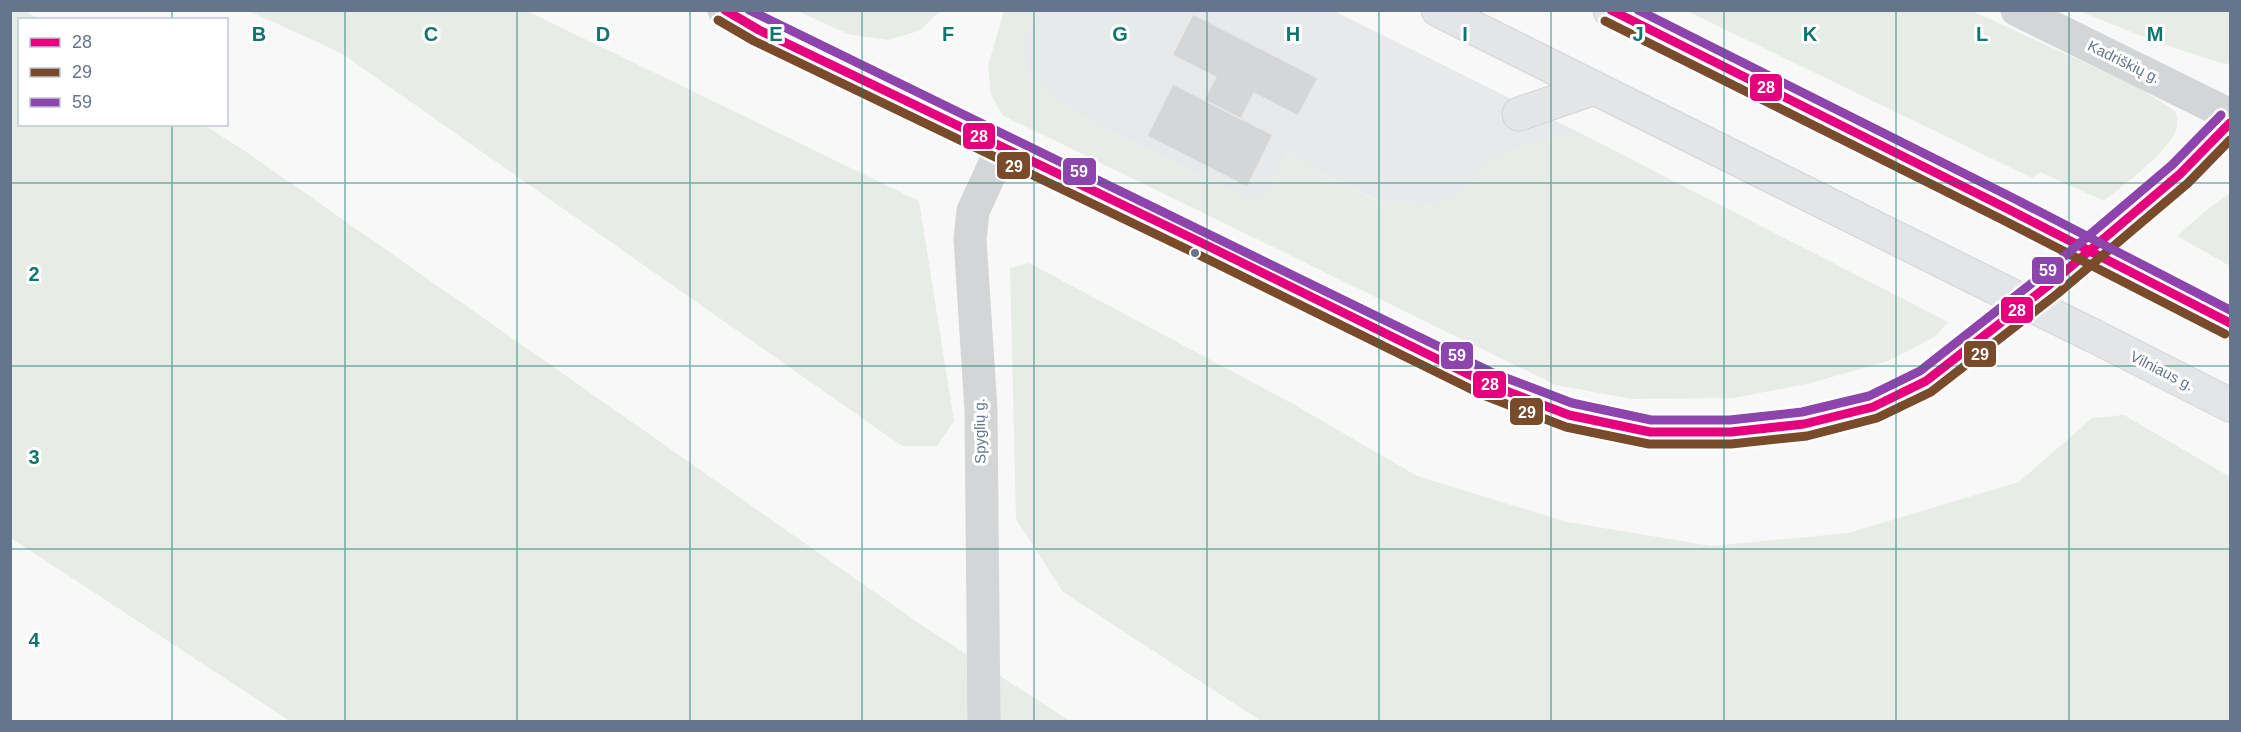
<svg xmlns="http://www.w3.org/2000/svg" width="2241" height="732" viewBox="0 0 2241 732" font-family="Arial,sans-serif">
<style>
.built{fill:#e8e9ea}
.green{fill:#e8ece6}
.building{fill:#d5d6d8;stroke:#e8e8e8;stroke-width:1.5}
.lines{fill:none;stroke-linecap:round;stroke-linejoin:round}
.trunk-casing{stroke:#d3d4d6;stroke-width:35}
.minor{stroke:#d4d5d6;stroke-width:33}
.trunk{stroke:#e4e5e6;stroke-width:33}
.trunk-bridge-casing{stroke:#d3d4d6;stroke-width:35;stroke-linecap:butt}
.trunk-bridge{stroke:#e4e5e6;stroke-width:33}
.bus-1-casing{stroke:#fff;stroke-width:14}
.bus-2-casing{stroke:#fff;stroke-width:14}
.bus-3-casing{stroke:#fff;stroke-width:14}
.bus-1{stroke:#e5007d;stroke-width:9}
.bus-2{stroke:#7a4b2a;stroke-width:9}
.bus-3{stroke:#8e44ad;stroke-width:9}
.grid{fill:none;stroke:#0f766e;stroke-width:1.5;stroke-opacity:0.55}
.bus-dot{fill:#65758b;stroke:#fff;stroke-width:2}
.labels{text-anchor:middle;stroke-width:6;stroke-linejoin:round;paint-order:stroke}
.street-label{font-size:15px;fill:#65758b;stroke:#fff}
.grid-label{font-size:20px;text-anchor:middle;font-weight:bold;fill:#0f766e;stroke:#fff;stroke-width:6;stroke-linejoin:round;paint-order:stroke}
.line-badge{stroke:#fff;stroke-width:2}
.badge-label{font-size:16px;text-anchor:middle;font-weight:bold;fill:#fff}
</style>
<rect width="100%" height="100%" fill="#f8f8f8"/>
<path class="built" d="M1038,11h296l250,124 -45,6 -46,18 -29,31 -27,15 -58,-4 -69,-33 -23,-16 -23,44 -8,7 -175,-86 -51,-40 -9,-34z"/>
<path class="green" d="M10,11h15l14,8 -19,1v104l184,1 41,26 678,475 147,95h-780l-279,-183z
M249,11h278l392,190 35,220 -17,25h-35l-561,-393z
M797,11h143l-21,20 -32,9 -39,-6z
M1004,11h34l-17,32 9,34 51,40 175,86 8,-7 23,-44 23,16 68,33 59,4 27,-15 29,-31 46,-18 45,-6 364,187 -12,14 -48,25 -77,22 -77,15 -102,1 -76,-14 -554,-270 -11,-21 -3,-28z
M1687,11h285l166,76 37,24c1,4 3,10 2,14 -1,22 -55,61 -73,76l-64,-29 -8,6z
M2079,11h151v53l-9,-1 -62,-20z
M2230,193v73l-53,-30 32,-28z
M1029,263l266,142 122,71 150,46 144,24 137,-13 171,-51 73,-64 32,-3 106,62v244h-969l-198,-129 -47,-73 -6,-251z"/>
<path class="building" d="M1193,14l125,64 -20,38 -44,-23 -13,26 -37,-19 12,-23 -44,-22z
M1173,84l100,51 -26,52 -100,-51z"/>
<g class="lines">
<defs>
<path id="trunk" d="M1438,10l534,266
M1610,10l398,199
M1519,114l76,-26
M2142,277l88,46
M2094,336l136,69"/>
</defs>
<use href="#trunk" class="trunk-casing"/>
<path class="minor" d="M724,10l35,20 443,213 286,141 81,31 81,17h81l73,-8 69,-17 53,-26 123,-96 131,-111 50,-51
M2017,10l213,105
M984,722l-3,-312 -11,-171 3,-28 30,-65"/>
<use href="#trunk" class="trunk"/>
<defs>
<path id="trunk-bridge" d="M2008,209l134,68
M1972,276l122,60"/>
</defs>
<use href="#trunk-bridge" class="trunk-bridge-casing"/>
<use href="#trunk-bridge" class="trunk-bridge"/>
<defs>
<path id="bus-1" d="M725,10l34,20 443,213 286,141 81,31 81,17h81l73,-8 69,-17 53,-26 123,-96 131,-111 50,-51
M1611,10l397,199 222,114"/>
<path id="bus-2" d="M718,20l36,21 443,213 286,141 83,32 83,17h82l76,-8 70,-18 54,-26 126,-98 131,-111 42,-43
M1605,21l398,199 222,114"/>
<path id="bus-3" d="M749,10l744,363 79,30 79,17h79l72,-8 67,-16 51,-25 121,-95 131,-111 49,-50
M1638,10l375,188 217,112"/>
</defs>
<use href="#bus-1" class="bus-1-casing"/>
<use href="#bus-2" class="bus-2-casing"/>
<use href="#bus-3" class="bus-3-casing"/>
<use href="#bus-1" class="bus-1"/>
<use href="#bus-2" class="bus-2"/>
<use href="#bus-3" class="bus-3"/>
</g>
<path class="grid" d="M172,10v10M345,10v712M517,10v712M690,10v712M862,10v712M1034,10v712M1207,10v712M1379,10v712M1551,10v712M1724,10v712M1896,10v712M2069,10v712M172,124v598M10,183h2220M10,366h2220M10,549h2220"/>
<circle class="bus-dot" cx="1195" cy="253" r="5"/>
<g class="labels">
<g class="street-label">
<text transform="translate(2124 62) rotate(26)" y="5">Kadriškių g.</text>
<text transform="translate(2162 371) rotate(27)" y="5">Vilniaus g.</text>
<text transform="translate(980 431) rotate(-91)" y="5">Spyglių g.</text>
</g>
</g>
<g class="grid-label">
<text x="259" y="41">B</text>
<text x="431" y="41">C</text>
<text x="603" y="41">D</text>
<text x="776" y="41">E</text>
<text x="948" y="41">F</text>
<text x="1120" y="41">G</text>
<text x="1293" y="41">H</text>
<text x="1465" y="41">I</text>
<text x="1638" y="41">J</text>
<text x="1810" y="41">K</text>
<text x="1982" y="41">L</text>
<text x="2155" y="41">M</text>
<text x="34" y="281">2</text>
<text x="34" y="464">3</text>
<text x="34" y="647">4</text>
</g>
<g class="line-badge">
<rect x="1749" y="73" width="34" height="29" rx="6" fill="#e5007d"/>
<rect x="962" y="122" width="34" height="28" rx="6" fill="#e5007d"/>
<rect x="996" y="151" width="35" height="29" rx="6" fill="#7a4b2a"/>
<rect x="1062" y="157" width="35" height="29" rx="6" fill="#8e44ad"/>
<rect x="2031" y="256" width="34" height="29" rx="6" fill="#8e44ad"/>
<rect x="2000" y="296" width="34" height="28" rx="6" fill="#e5007d"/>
<rect x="1963" y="340" width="34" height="28" rx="6" fill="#7a4b2a"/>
<rect x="1440" y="341" width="34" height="29" rx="6" fill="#8e44ad"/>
<rect x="1472" y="370" width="35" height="29" rx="6" fill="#e5007d"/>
<rect x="1509" y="397" width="35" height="29" rx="6" fill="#7a4b2a"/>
</g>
<g class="badge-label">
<text x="1766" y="93">28</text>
<text x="979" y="142">28</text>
<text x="1014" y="172">29</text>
<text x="1079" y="177">59</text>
<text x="2048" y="276">59</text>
<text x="2017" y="316">28</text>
<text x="1980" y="360">29</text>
<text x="1457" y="361">59</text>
<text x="1490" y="390">28</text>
<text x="1527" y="418">29</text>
</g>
<rect width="2241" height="732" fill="none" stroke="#65758b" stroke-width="24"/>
<rect x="18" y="18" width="210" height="108" fill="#ffffff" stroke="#c1c8d1" stroke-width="1.5"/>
<rect x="30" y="38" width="30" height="9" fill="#e5007d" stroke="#c1c8d1" stroke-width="1.5"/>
<text x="72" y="48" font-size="18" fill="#65758b">28</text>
<rect x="30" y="68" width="30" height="9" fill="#7a4b2a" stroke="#c1c8d1" stroke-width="1.5"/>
<text x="72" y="78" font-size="18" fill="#65758b">29</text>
<rect x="30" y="98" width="30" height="9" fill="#8e44ad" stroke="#c1c8d1" stroke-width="1.5"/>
<text x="72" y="108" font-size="18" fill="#65758b">59</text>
</svg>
